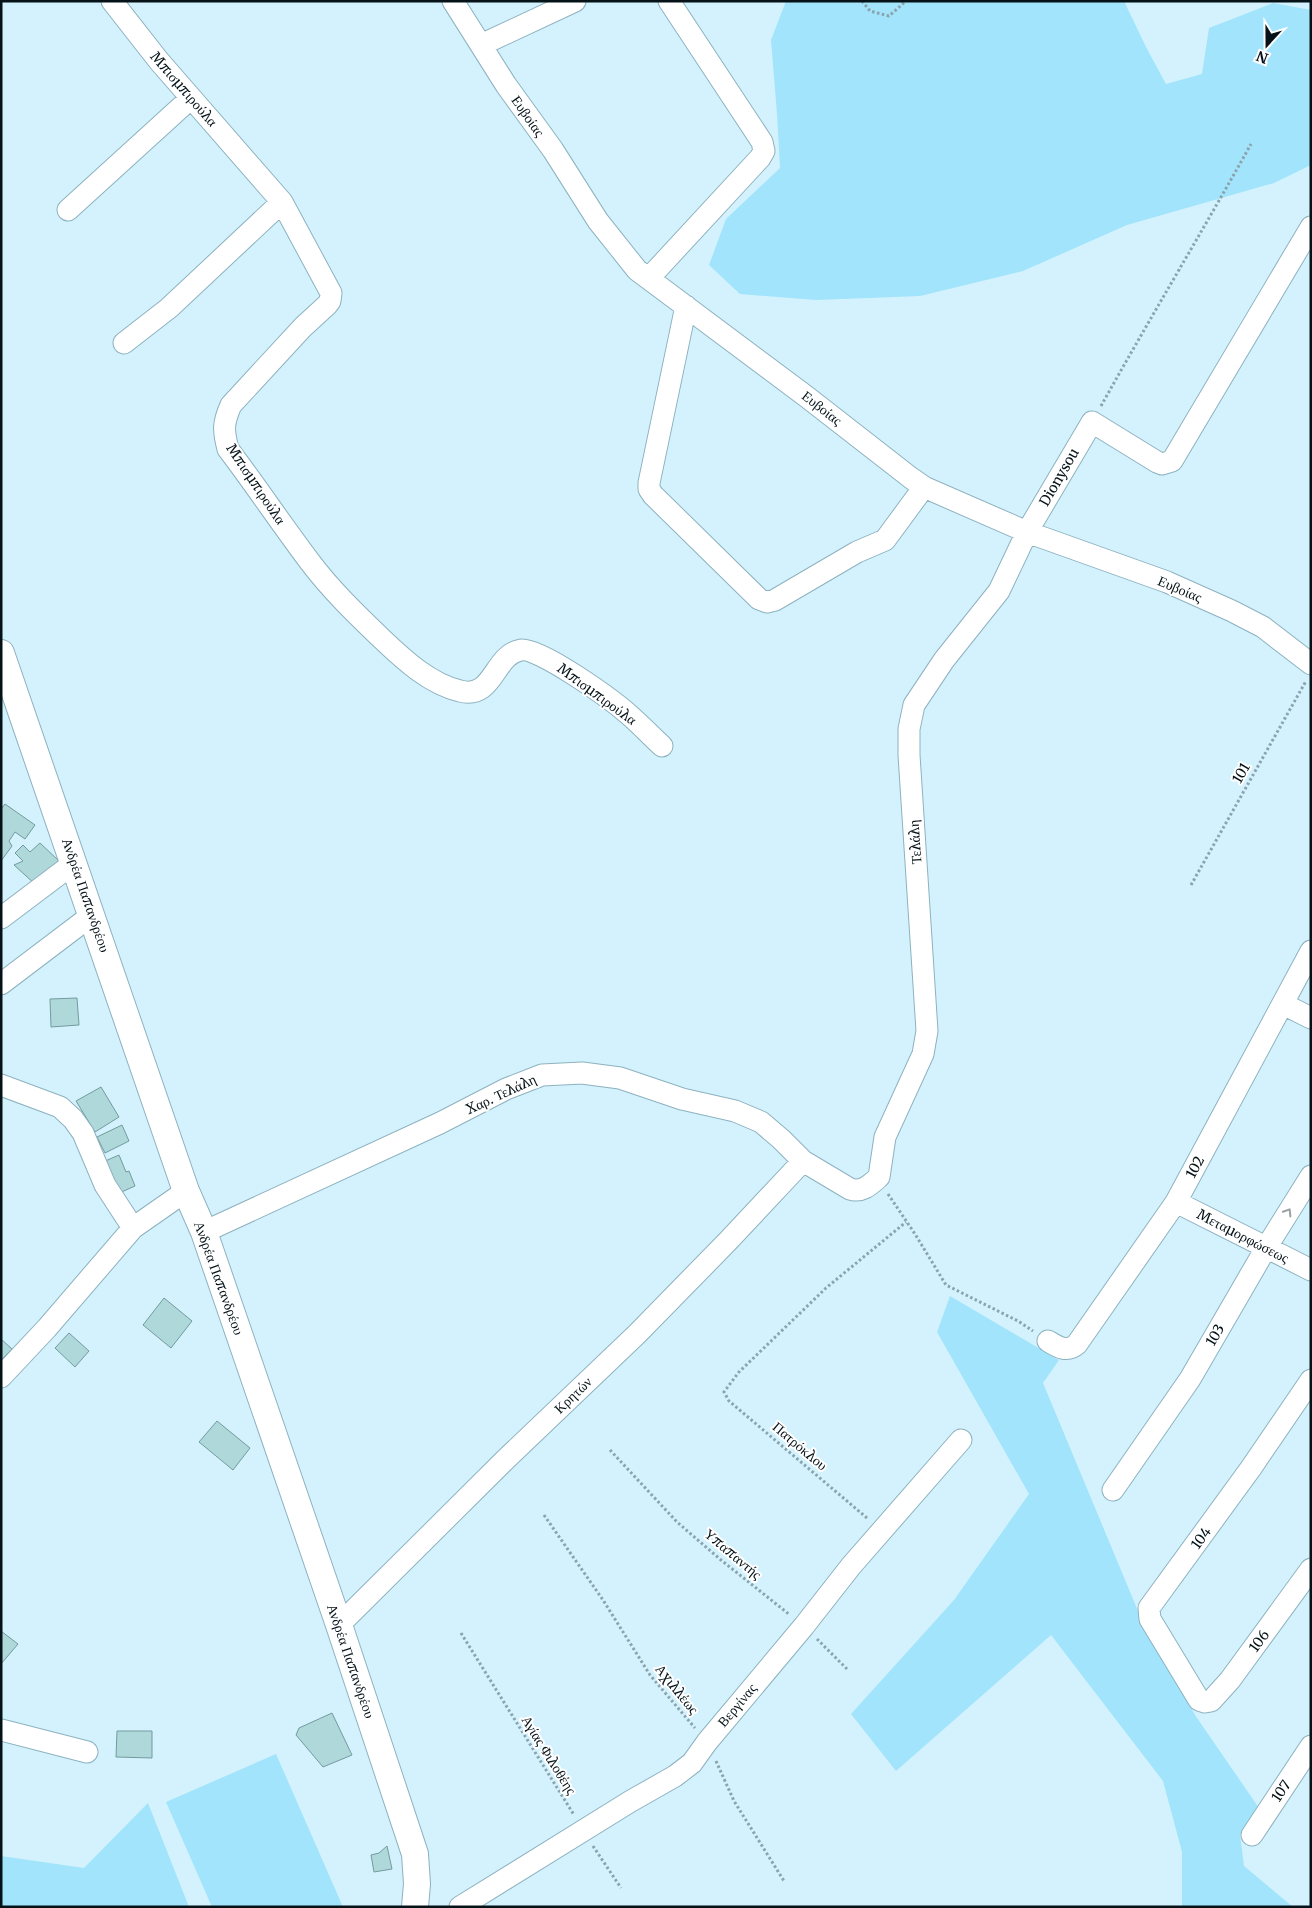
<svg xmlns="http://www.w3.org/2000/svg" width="1312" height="1908" viewBox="0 0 1312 1908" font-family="Merriweather,serif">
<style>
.green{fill:#a2e4fb}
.building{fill:#afd8db;stroke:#739b9d}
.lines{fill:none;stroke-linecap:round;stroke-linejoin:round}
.minor-casing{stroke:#8db2bf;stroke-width:23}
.major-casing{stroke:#8db2bf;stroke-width:28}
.path{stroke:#8aa3ac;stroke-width:3;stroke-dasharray:2.5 2.5;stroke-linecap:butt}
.minor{stroke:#fff;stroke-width:21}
.major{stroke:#fff;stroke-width:26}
.oneway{stroke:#9ba0a2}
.labels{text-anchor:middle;stroke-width:4;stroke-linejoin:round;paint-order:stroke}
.street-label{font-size:14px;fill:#051217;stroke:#fff}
</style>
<rect width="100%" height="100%" fill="#d3f2fd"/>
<path class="green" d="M786,1h338l22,46 20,37 36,-10 7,-46 64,-25 38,7v155l-37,18 -147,42 -104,46 -103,25 -104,4 -76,-6 -31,-29 17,-46 54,-51 -3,-54 -6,-74z
M950,1296l109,64 -16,23 95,228 57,104 64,93 -19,27 4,31 49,41h-111v-55l-19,-71 -112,-146 -155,136 -45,-57 103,-114 75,-106 -92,-162z
M276,1754l67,153h-131l-46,-105z
M148,1803l41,104h-188v-51l83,12z"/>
<path class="building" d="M5,804l30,21 -10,14 -10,-7 -6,9 3,5 -11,15v-52z
M40,843l19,18 -23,24 -22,-20 9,-4 -8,-8 8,-8 7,7z
M77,998l2,27 -28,2 -1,-28z
M101,1087l18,30 -24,15 -19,-31z
M122,1125l7,16 -24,12 -8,-16z
M119,1155l7,17 3,-1 6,15 -18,8 -14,-32z
M164,1298l28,23 -21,27 -28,-23z
M69,1333l20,18 -14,16 -20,-19z
M1,1339l11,10 -11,11z
M217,1421l33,27 -17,22 -34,-28z
M1,1631l17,13 -17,20z
M332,1713l20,42 -29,12 -27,-32 3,-7z
M117,1731h35v27l-36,-1z
M387,1846l5,23 -18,3 -3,-17 8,-2z"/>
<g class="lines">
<defs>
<path id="minor" d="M112,1l47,60 123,141 49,91 -1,8 -3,4 -24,22 -72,78c-8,18 -8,25 -3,44 28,37 54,76 82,113 21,28 47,53 72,77 22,21 48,45 78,52 34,9 33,-36 61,-41 18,-3 90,49 106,63 12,10 23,22 35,33
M453,1l53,84 47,65 45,71 39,49 170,127 104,81 13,9 103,45 140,50 65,29 31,16 48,37
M481,45l94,-44
M68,210l123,-112
M649,278l111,-120 4,-7 -2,-9 -93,-141
M686,306l-37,177v6l4,6 106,104 8,3 8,-2 82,-48 28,-12 39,-53
M124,343l45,-35 113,-106
M1,918l73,-55
M1,984l91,-69
M1283,1004l28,14
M1,1085l59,22 13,12 10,14 22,52 28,43
M1176,1202l135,68
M204,1232l236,-109 66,-34 36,-14 40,-2 38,5 62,21 53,12 26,11 20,17 22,22 47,28c12,4 20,-4 29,-12l6,-40 38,-83 4,-23 -18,-276v-26l5,-24 30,-45 55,-69 28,-59 65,-110 65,40 5,2 10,-3 139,-234
M1048,1341c10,6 19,12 29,3l99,-142 135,-251
M1,1377l46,-49 86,-100 53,-37
M1311,1380l-60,88 -102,140 1,11 49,81 6,2 6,-1 19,-21 81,-111
M1113,1490l77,-111 76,-131 45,-72
M339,1625l167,-166 131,-125 91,-93 75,-80
M1,1730l86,22
M1252,1835l59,-89
M460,1907l171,-106 44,-25 17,-13 15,-21 97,-116 47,-60 110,-126"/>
<path id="major" d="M1,653l185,538 18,41 135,393 76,229 2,30 -2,23"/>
</defs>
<use href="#minor" class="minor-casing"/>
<use href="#major" class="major-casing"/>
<path class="path" d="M862,1l8,10 19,5 17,-15
M1101,406c49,-88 101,-174 150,-262
M1191,885l115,-204
M888,1194l27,40 31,51 72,36 15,10
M610,1450l67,72 44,38 69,55
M544,1515l59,85 47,75 45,53
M867,1518l-138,-117 -5,-9 15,-20 87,-84 80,-66
M461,1633l113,182
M817,1639l30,30
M716,1761l18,40 50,80
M593,1846l28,42"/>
<use href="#minor" class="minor"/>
<use href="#major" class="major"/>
</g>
<defs><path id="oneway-chevron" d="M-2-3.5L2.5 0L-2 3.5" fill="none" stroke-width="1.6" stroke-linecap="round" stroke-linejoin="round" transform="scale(1.25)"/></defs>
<use class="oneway" href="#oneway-chevron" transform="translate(1288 1212) rotate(-58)"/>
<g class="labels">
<g class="street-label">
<text transform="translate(184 89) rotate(49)" y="5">Μπισμπιρούλα</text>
<text transform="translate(528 116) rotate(55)" y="5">Ευβοίας</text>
<text transform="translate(822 408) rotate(38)" y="5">Ευβοίας</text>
<text transform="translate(1059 477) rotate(-60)" y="5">Dionysou</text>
<text transform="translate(256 484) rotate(56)" y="5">Μπισμπιρούλα</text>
<text transform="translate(1180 589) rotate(23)" y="5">Ευβοίας</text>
<text transform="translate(597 694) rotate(36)" y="5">Μπισμπιρούλα</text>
<text transform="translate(1241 773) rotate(-60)" y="5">101</text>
<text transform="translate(915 842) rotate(-94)" y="5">Τελάλη</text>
<text transform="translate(86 895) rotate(71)" y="5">Ανδρέα Παπανδρέου</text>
<text transform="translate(501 1094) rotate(-25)" y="5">Χαρ. Τελάλη</text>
<text transform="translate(1195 1167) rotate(-62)" y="5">102</text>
<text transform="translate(1243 1236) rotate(27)" y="5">Μεταμορφώσεως</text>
<text transform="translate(219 1278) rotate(70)" y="5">Ανδρέα Παπανδρέου</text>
<text transform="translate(1215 1335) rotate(-60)" y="5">103</text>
<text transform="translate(573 1395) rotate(-44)" y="5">Κρητών</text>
<text transform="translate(800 1446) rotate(40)" y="5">Πατρόκλου</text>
<text transform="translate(1201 1538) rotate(-54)" y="5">104</text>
<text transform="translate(733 1554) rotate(40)" y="5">Υπαπαντής</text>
<text transform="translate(1259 1641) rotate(-54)" y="5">106</text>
<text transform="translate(351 1661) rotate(71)" y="5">Ανδρέα Παπανδρέου</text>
<text transform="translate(677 1689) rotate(51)" y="5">Αχιλλέως</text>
<text transform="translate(737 1705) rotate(-50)" y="5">Βεργίνας</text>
<text transform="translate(549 1755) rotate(58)" y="5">Αγίας Φιλοθέης</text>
<text transform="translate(1281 1791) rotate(-56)" y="5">107</text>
</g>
</g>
<rect width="1312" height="1908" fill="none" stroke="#051217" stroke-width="5"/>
<g transform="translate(1267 45) rotate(201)" stroke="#ffffff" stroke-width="4" paint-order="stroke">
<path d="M0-4L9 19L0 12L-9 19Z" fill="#051217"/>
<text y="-8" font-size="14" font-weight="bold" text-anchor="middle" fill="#051217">N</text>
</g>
</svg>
